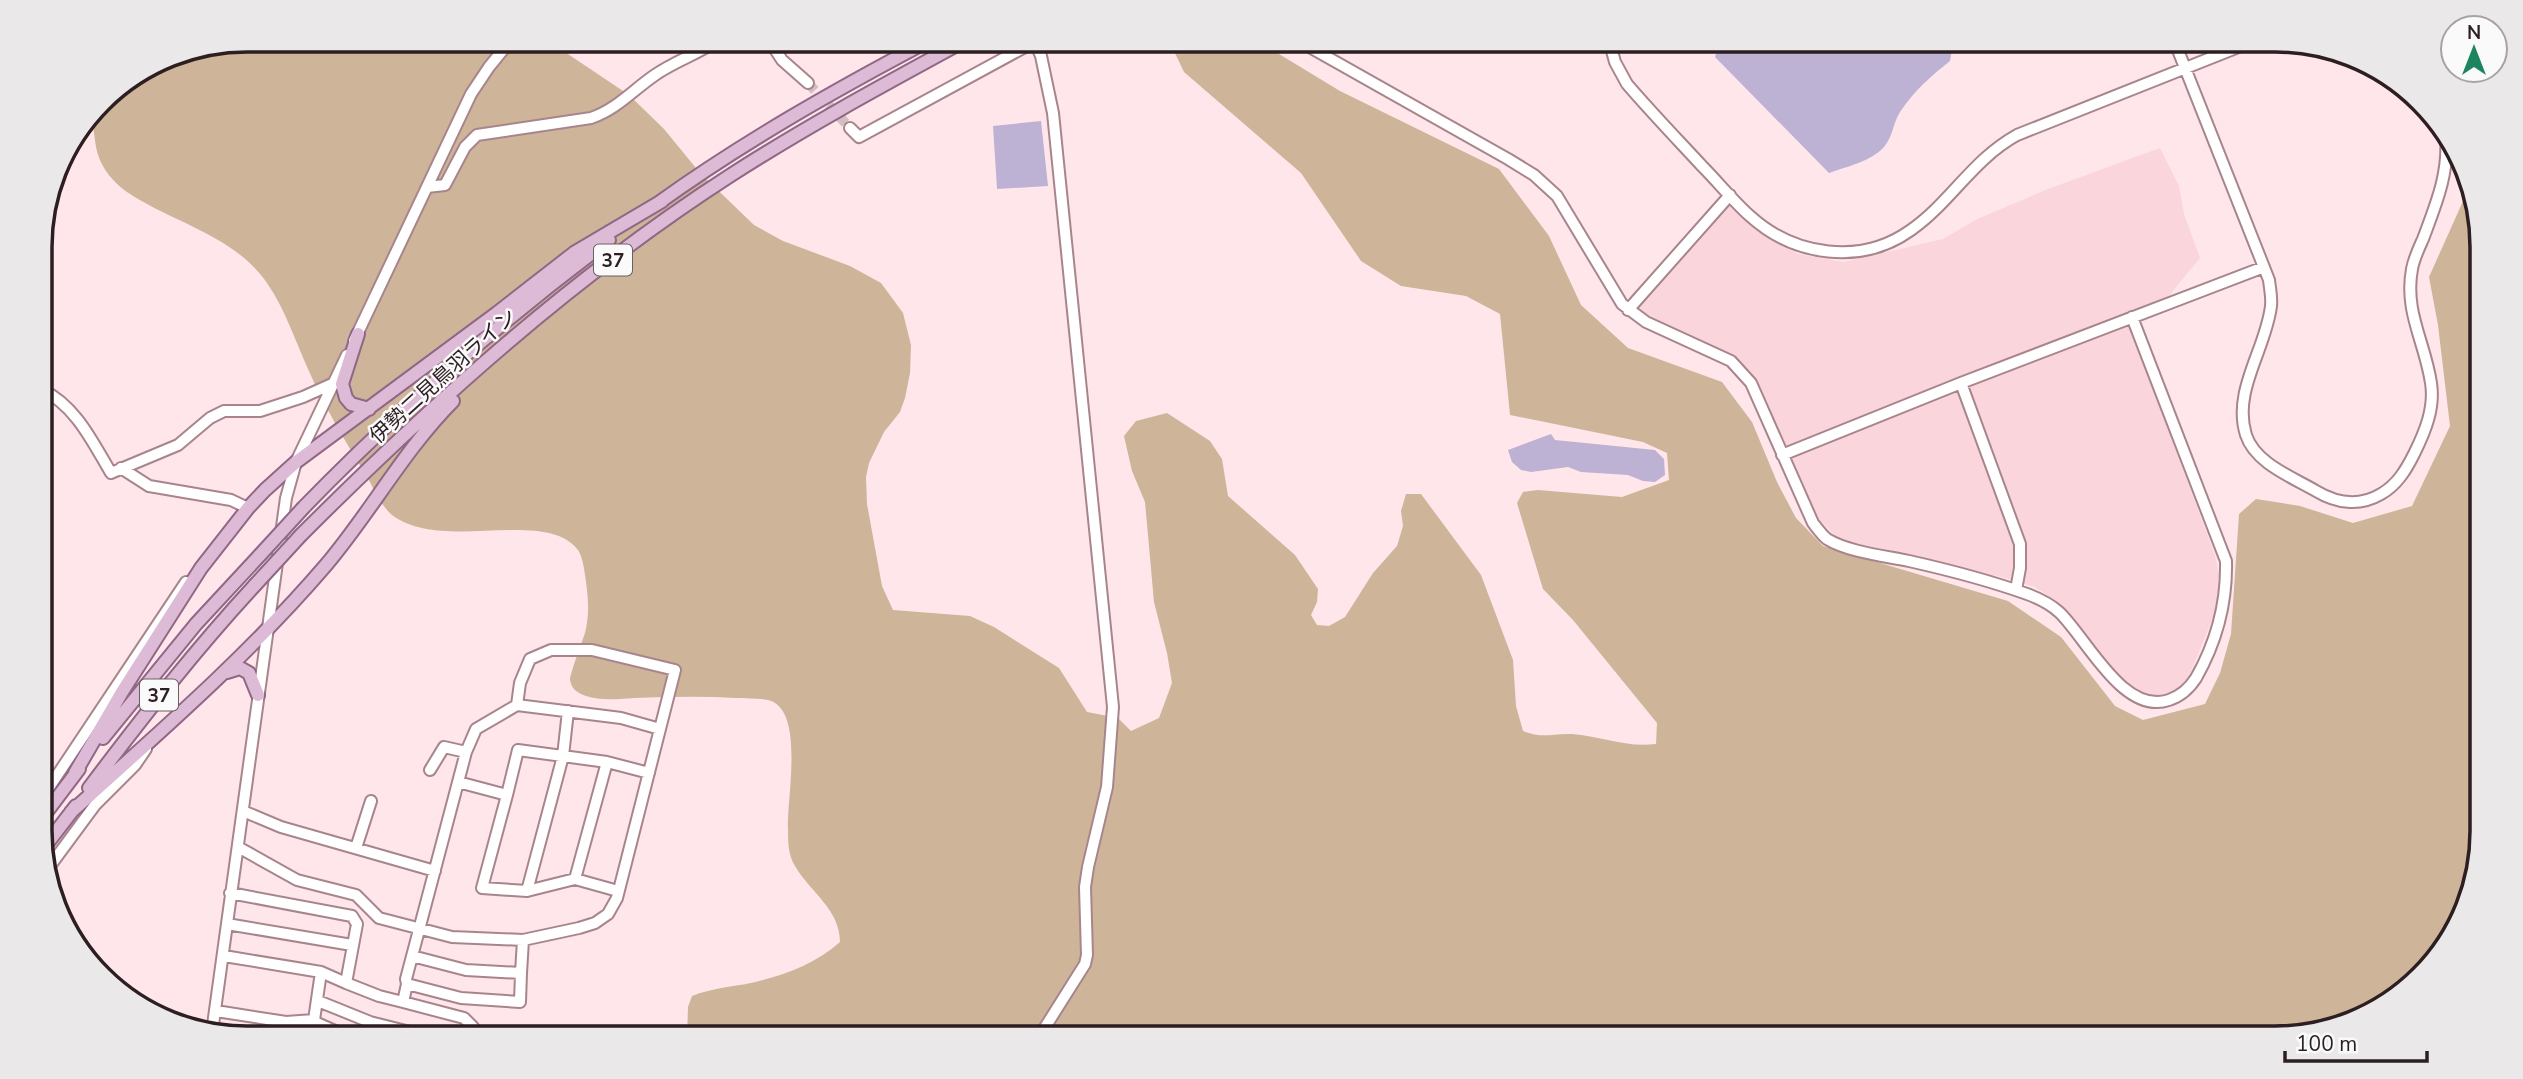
<svg xmlns="http://www.w3.org/2000/svg" width="2523" height="1079" viewBox="0 0 2523 1079" font-family="'Nunito Sans','Noto Sans JP',sans-serif">
<style>
.built{fill:#fbd5dc}
.forest{fill:#ceb499}
.water{fill:#bdb2d3}
.lines{fill:none;stroke-linecap:round;stroke-linejoin:round}
.river{stroke:#bdb2d3;stroke-width:18}
.minor-tunnel{stroke:#d4bec2;stroke-width:10;stroke-dasharray:10 5;stroke-linecap:butt}
.minor-casing{stroke:#a8858c;stroke-width:14}
.major-casing{stroke:#916786;stroke-width:16}
.minor{stroke:#fff;stroke-width:10}
.major{stroke:#ddbbd7;stroke-width:12}
.major-bridge-casing{stroke:#916786;stroke-width:16;stroke-linecap:butt}
.major-bridge{stroke:#ddbbd7;stroke-width:12}
.labels{text-anchor:middle;stroke-width:5;stroke-linejoin:round;paint-order:stroke}
.shield{fill:#fafafa;stroke:#6a6062;stroke-width:2}
.shield-label{font-size:19px;font-weight:bold;fill:#2c1e21}
.street-label{font-size:21px;fill:#2c1e21;stroke:#fafafa}
.rim{fill:none;stroke:#2c1e21;stroke-width:3.5}
</style>
<rect width="100%" height="100%" fill="#fee6ea"/>
<path class="built" d="M2160,148l19,38 5,28 16,44 -33,40 -42,18 90,239 4,20 -3,35 -28,69 -9,12 -11,8 -39,-6 -73,-92 -21,-14 -33,-10 -145,-31 -18,-7 -29,-28 -51,-125 -18,-24 -20,-13 -50,-19 -36,-23 94,-102 25,24 44,25 46,8 99,-23 34,-20 71,-30z"/>
<path class="forest" d="M247,40h300l82,55 35,34 36,44 54,52 29,16 67,25 31,17 22,30 8,32 -1,28 -5,25 -5,14 -16,20 -15,31 -3,14 1,27 15,82 11,24 77,6 24,11 65,41 28,44 31,6 13,13 28,-13 13,-35 -5,-30 -13,-51 -9,-100 -13,-31 -8,-35 12,-15 31,-8 43,28 12,18 6,37 67,59 23,34 -1,13 -6,13 6,10 12,1 16,-9 28,-44 24,-27 6,-20 -2,-15 5,-17h15l60,81 32,85 3,46 7,25c20,8 29,2 49,3 29,2 54,14 84,10l1,-21 -84,-103 -30,-31 -26,-86 6,-11 15,-2 84,7 47,-17 -2,-27 -24,-11 -133,-27 -10,-101 -34,-18 -65,-10 -40,-25 -60,-88 -117,-101 -11,-23 1,-9h82l84,51 159,78 50,67 32,69 47,43 94,34 30,40 25,60 19,36 27,28 185,55 53,36 54,69 28,14 62,-16 15,-31 11,-39 8,-120 17,-15 44,7 53,17 59,-17 38,-80 -12,-101 -9,-48 39,-87 13,30 2,612 -16,79 -66,85 -37,20 -93,22 -1584,1 1,-32 4,-11c20,-8 39,-9 59,-13 33,-8 63,-18 89,-41 0,-33 -30,-50 -45,-76 -7,-11 -7,-25 -7,-36 -2,-29 18,-121 -20,-130 -10,-2 -22,-1 -32,-2 -34,-2 -68,-1 -102,0 -14,1 -34,3 -48,-2 -9,-3 -16,-8 -16,-18 4,-16 10,-30 15,-45 5,-19 3,-39 0,-58 -1,-8 -3,-19 -7,-25 -33,-43 -136,3 -186,-35 -11,-9 -19,-28 -26,-40 -21,-34 -42,-69 -58,-106 -13,-29 -23,-60 -41,-86 -33,-48 -94,-60 -140,-91 -18,-13 -30,-30 -32,-52 -1,-6 -2,-15 -2,-21 6,-43 118,-71 154,-79z"/>
<path class="water" d="M1720,40h230l2,9 -2,12c-19,15 -36,30 -50,51 -7,11 -7,24 -16,35 -14,15 -36,19 -55,26l-114,-116z
M1041,121l7,65 -51,3 -4,-63z
M1551,434l4,6 100,10 9,9 1,16 -10,7 -12,-1 -15,-6 -47,-3 -13,-5 -37,5 -10,-2 -9,-8 -4,-12z"/>
<g class="lines">
<path class="river" d="M42,598v42"/>
<path class="minor-tunnel" d="M808,83l42,45"/>
<defs>
<path id="minor" d="M769,40l13,20 26,23
M1034,40l7,16 12,57 60,594 -6,80 -19,80 -3,20 2,68 -2,9 -41,65 -2,10
M1297,40l211,119 26,16 23,21 65,108 24,18 85,39 20,22 62,140c4,5 9,12 14,16 21,13 58,17 82,22 40,9 79,19 118,33 11,4 23,10 32,18 27,25 64,104 110,88 12,-4 20,-11 27,-22 21,-37 31,-75 30,-117l-94,-244
M1609,40l6,22 12,22c24,28 50,55 75,82 16,16 31,35 48,50 44,40 111,50 161,14 40,-28 61,-70 106,-95l239,-95
M2174,40l95,240c1,9 3,18 2,26 -5,43 -39,85 -25,129 9,28 46,42 70,56 20,12 43,16 65,3 16,-9 25,-24 33,-40 11,-22 21,-46 17,-71 -6,-41 -27,-71 -19,-114 2,-11 7,-21 11,-30 13,-35 26,-65 23,-103
M850,128l9,9 175,-95
M427,187l18,-2 20,-38 12,-12 114,-17c26,-9 42,-28 64,-43 20,-14 43,-21 63,-35
M1628,310l102,-115
M354,341l117,-247 18,-27 22,-27
M1961,383l59,161v24l-4,22
M41,389c35,17 51,52 70,84l67,-28 32,-27 14,-7h36l43,-14 29,-13
M1782,455l179,-72 303,-116
M121,468l28,18 82,14 17,8
M607,762l-32,117 43,12
M430,770l14,-23 22,5
M458,782l49,13 -25,93 45,3 36,-135 5,-45
M507,795l11,-45 89,12 42,11
M42,798l144,-216
M243,811l38,16 154,44
M238,847l59,33 59,15 23,23 73,19 71,3 56,-12 16,-5 13,-9 9,-16 58,-228 -83,-20h-41l-21,9 -10,24 -3,22
M356,848l15,-47
M47,870l48,-65 40,-40 11,-16
M527,891l48,-12
M227,924l125,21
M224,956l97,16 25,11 11,-59 -5,-8 -122,-23
M412,956l54,14 55,3 2,-33
M346,983l33,13 24,6 4,-18 -1,-5 60,-227 10,-23 41,-24 104,13 39,11
M407,984l54,14 59,4 1,-29
M318,1001l52,21 -4,17
M403,1002l61,16 9,9 7,12
M216,1011l70,11 28,-2 3,3 36,16
M314,1020l7,-48
M370,1022l68,17
M212,1032l74,-534 10,-36 51,-107"/>
<path id="major" d="M657,204c86,-62 180,-115 273,-164
M358,334l-16,50 4,14 5,6 18,5
M304,507c94,-97 197,-186 305,-267
M301,535c132,-132 273,-259 430,-360 76,-49 156,-92 235,-135
M227,672l13,-4 9,5 9,22
M103,738l93,-114 64,-69
M75,773l47,-81 79,-124 47,-60 17,-18 31,-28 201,-149 77,-60 88,-52
M89,788c53,-70 106,-138 166,-203
M71,812c88,-79 178,-157 255,-247 45,-53 78,-115 127,-164
M42,818l37,-49
M42,850l34,-44"/>
</defs>
<use href="#minor" class="minor-casing"/>
<use href="#major" class="major-casing"/>
<use href="#minor" class="minor"/>
<use href="#major" class="major"/>
<defs>
<path id="major-bridge" d="M260,555l44,-48
M255,585l46,-50"/>
</defs>
<use href="#major-bridge" class="major-bridge-casing"/>
<use href="#major-bridge" class="major-bridge"/>
</g>
<g class="labels">
<g class="shield">
<rect x="594" y="244.5" width="38" height="31" rx="5"/>
<rect x="140" y="679.5" width="38" height="31" rx="5"/>
</g>
<g class="shield-label">
<text x="613" y="267">37</text>
<text x="159" y="702">37</text>
</g>
<g class="street-label">
<text transform="translate(443 376) rotate(-42)" y="7">伊勢二見鳥羽ライン</text>
</g>
</g>
<path d="M0 0H2523V1079H0ZM247 52H2275A195 195 0 0 1 2470 247V831A195 195 0 0 1 2275 1026H247A195 195 0 0 1 52 831V247A195 195 0 0 1 247 52Z" fill="#eae8e9" fill-rule="evenodd"/>
<path class="rim" d="M247 52H2275A195 195 0 0 1 2470 247V831A195 195 0 0 1 2275 1026H247A195 195 0 0 1 52 831V247A195 195 0 0 1 247 52Z"/>
<g transform="translate(2474 49)"><circle r="33" fill="#fafafa" stroke="#a8a2a3" stroke-width="2"/>
<path d="M0-5L12 26L0 18L-12 26Z" fill="#1c845f"/>
<text y="-10" font-size="19" font-weight="bold" text-anchor="middle" fill="#2c1e21">N</text>
</g>
<path d="M2285 1051v10h142v-10" fill="none" stroke="#2c1e21" stroke-width="3.5"/>
<text x="2296" y="1051" font-size="21" fill="#2c1e21" stroke="#fafafa" stroke-width="5" paint-order="stroke">100 m</text>
</svg>
